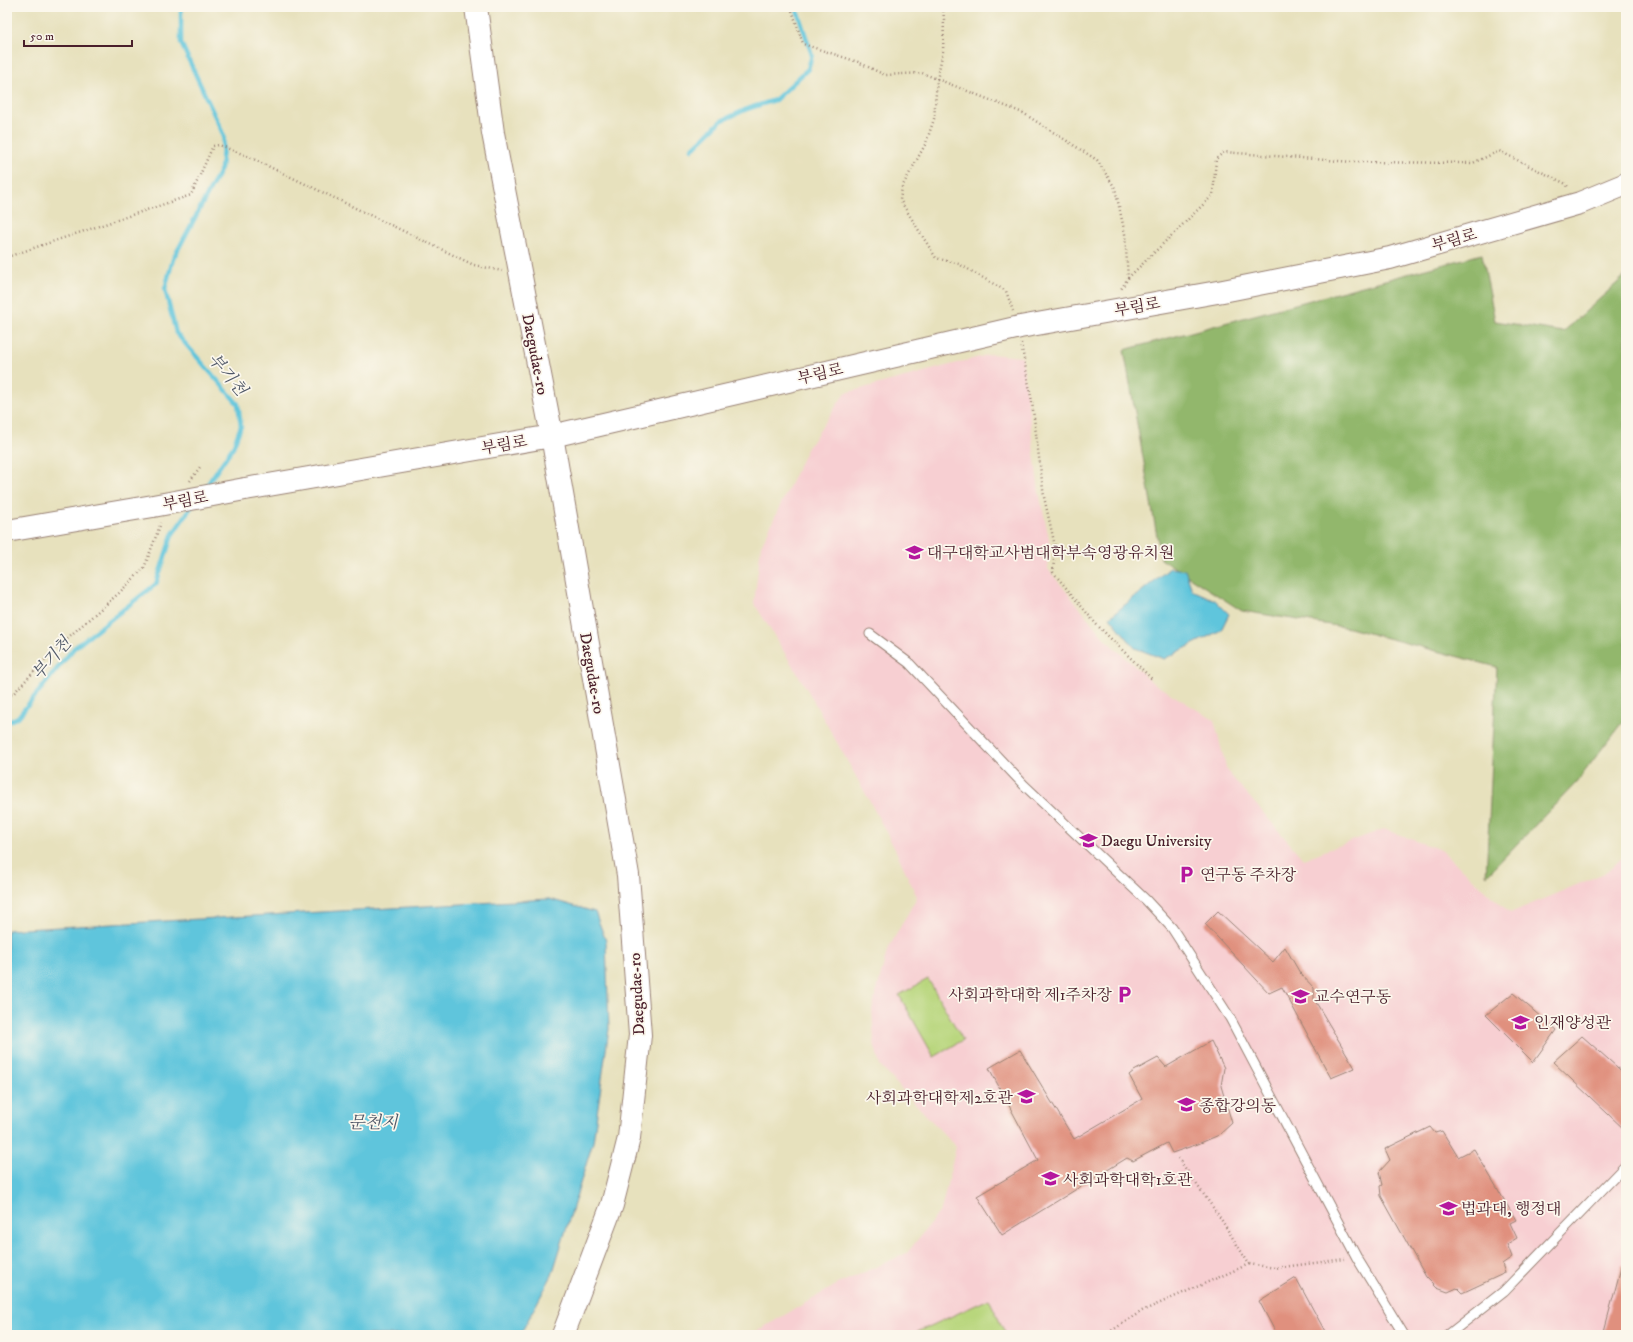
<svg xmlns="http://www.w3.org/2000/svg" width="1633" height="1342" viewBox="0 0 1633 1342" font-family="'IM FELL DW Pica','Noto Serif KR',serif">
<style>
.built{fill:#f7cfd2}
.green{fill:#b8d67c;stroke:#817a54}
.forest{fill:#92b76c;stroke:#6e6b4c}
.water{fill:#5fc5dc;stroke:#547284}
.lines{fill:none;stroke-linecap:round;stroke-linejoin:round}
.stream{stroke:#5fc5dc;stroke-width:4.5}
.building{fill:#e0907e}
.service-casing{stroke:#988074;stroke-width:11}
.tertiary-casing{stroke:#988074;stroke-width:24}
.path{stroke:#988074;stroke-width:2.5;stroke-dasharray:1 3;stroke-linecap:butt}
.service{stroke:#fff;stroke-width:9}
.tertiary{stroke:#fff;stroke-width:22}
.tertiary-bridge-casing{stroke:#988074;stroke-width:24;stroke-linecap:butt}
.tertiary-bridge{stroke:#fff;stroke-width:22}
.labels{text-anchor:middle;stroke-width:3.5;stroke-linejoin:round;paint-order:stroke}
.street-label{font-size:16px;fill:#4a1f2b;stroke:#fbf7ec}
.poi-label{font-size:16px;fill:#4a1f2b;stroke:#fbf7ec;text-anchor:start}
.water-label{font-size:17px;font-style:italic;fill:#515969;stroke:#fbf7ec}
</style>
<rect width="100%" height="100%" fill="#fbf7ec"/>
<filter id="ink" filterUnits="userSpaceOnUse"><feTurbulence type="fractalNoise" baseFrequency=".025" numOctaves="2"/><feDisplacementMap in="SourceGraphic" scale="8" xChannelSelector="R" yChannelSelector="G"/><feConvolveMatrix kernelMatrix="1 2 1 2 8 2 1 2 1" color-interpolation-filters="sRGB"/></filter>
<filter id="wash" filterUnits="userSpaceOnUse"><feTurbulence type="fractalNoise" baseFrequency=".012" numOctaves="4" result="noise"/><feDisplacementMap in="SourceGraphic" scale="16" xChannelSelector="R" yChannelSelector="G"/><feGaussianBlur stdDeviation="0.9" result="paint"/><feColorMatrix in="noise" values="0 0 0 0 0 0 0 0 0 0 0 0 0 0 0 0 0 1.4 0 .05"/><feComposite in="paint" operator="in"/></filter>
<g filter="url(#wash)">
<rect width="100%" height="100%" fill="#e7e1bd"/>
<path class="built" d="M991,354l31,3 17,135 11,51 -2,26 57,70 48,44 61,37 13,51 76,88 81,-30 57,21 69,63 97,-41 19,-18v481h-876l88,-51 69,-31 34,-43 15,-63 -76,-81 -6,-23 -2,-34 15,-58 30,-54 -20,-44 -29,-55 -60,-107 -54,-88 7,-57 46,-97 38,-56z"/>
<path class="green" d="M928,979l35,61 -29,17 -35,-62z
M989,1299l17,36h-95z"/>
<path class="forest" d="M1482,254l13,67 68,11 63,-57v442l-50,66 -90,93 11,-209 -148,-39 -107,-17 -81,-52 -37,-209z"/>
<path class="water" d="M1170,568l15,2 7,20 23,10 14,14 -8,16 -57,29 -29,-11 -25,-31z
M549,899l46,13 11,29 3,88 -16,113 -41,133 -32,60h-513v-405z"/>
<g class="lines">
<path class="stream" d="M181,7v36l43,93 -3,33 -48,90 -8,30 11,44 62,71 3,22 -8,21 -28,41
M692,149l29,-28 26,-12 28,-9 33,-31 4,-14 -16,-48
M7,722l11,-5 56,-69 82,-64 16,-49 20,-29"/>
</g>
<g id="blocks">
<path class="building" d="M1218,911l55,51 12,-15 15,26 14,15v11l41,69 -24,10 -49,-91 -13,6 -64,-69z
M1513,993l43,37 -23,32 -47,-47z
M1582,1036l44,39v56l-73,-69z
M1211,1041l13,27 -3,18 11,37 -13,12 -21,9 -26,9 -5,-10 -34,18 -6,-3 -125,77 -25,-39 61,-36 -49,-92 31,-18 54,89 68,-40 -13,-24 5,-4 24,-13 8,9z
M1430,1127l5,6 7,-2 16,26 16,-8 42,71 -6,3 7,15 -10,6 5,13 -10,7 3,9 -43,20 -5,-5 -9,4 -11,-4 -11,-11 -45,-81 -1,-10 2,-1 -3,-13 11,-12 -5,-11z
M1622,1264h4v71h-23z
M1296,1278l31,57h-50l-18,-34z"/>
</g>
</g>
<g filter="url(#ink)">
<use href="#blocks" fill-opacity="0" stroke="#988074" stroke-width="1"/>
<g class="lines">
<defs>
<path id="service" d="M870,634l39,29 115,122 122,115 26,28 58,90 127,240 47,77
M1448,1335l56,-44 122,-126"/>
<path id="tertiary" d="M476,7l17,126 59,303 76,439 12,160 -11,103 -17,67 -49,130
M245,489l307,-53 468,-109 203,-36 167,-33 190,-55 46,-19
M7,531l146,-25"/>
</defs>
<use href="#service" class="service-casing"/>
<use href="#tertiary" class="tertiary-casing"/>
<path class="path" d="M791,7l12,37 55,18 27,13 37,-2 101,40 74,47 18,28 10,46 3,44 -8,13
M943,7l1,13 -1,31 -6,29 -3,39 -8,24 -24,44 -2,13 36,58 23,6 47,27 7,20
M7,257l184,-62 22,-49 6,-1 26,10 229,110 28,6
M1128,278l85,-83 3,-36 8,-7 128,10 121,1 26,-12 67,33 3,4
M1021,343l11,59 12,95 11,49 -2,26 43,52 57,56
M190,481l10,-14
M7,695l6,-1 44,-47 62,-54 25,-25 17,-45
M1178,1158l41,58 30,48 26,4 70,-9
M1105,1335l37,-24 107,-47"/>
<use href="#service" class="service"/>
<use href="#tertiary" class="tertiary"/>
<defs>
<path id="tertiary-bridge" d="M153,506l92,-17"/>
</defs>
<use href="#tertiary-bridge" class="tertiary-bridge-casing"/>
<use href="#tertiary-bridge" class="tertiary-bridge"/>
</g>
</g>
<defs>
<symbol id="school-bare" viewBox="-9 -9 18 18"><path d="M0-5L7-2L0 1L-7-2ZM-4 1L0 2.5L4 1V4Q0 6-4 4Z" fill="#b5179e" stroke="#fbf7ec" stroke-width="2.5" paint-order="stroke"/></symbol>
<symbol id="university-bare" viewBox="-9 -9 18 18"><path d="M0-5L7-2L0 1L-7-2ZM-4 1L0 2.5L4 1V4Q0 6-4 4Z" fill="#b5179e" stroke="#fbf7ec" stroke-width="2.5" paint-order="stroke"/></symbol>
<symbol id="parking-bare" viewBox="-9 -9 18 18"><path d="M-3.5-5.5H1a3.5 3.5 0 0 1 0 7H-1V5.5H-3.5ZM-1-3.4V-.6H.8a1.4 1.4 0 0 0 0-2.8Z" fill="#b5179e" stroke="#fbf7ec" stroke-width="2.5" paint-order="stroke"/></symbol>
</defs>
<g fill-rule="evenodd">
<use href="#school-bare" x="902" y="540" width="25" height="25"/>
<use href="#university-bare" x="1076" y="828" width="25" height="25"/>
<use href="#parking-bare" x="1174" y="862" width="25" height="25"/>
<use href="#parking-bare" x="1112" y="982" width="25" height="25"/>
<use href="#university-bare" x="1288" y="984" width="25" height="25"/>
<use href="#university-bare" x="1508" y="1010" width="25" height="25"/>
<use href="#university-bare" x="1014" y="1084" width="25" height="25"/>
<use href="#university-bare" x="1174" y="1092" width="25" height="25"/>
<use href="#university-bare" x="1038" y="1166" width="25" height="25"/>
<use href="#university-bare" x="1436" y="1196" width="25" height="25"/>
</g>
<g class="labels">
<g class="street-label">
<text transform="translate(1454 239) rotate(-16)" y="6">부림로</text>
<text transform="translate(1137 306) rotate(-10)" y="6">부림로</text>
<text transform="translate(536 354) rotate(79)" y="6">Daegudae-ro</text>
<text transform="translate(820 373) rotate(-13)" y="6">부림로</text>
<text transform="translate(504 444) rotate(-10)" y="6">부림로</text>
<text transform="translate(185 500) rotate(-11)" y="6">부림로</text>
<text transform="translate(593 673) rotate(80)" y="6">Daegudae-ro</text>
<text transform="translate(636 994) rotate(-93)" y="6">Daegudae-ro</text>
</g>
<g class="poi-label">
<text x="927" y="558">대구대학교사범대학부속영광유치원</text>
<text x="1101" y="846">Daegu University</text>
<text x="1200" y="880">연구동 주차장</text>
<text x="1112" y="1000" text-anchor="end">사회과학대학 제1주차장</text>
<text x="1314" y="1002">교수연구동</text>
<text x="1534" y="1028">인재양성관</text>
<text x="1013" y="1103" text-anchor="end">사회과학대학제2호관</text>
<text x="1199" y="1111">종합강의동</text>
<text x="1063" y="1185">사회과학대학1호관</text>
<text x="1461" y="1214">법과대, 행정대</text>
</g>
<g class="water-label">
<text transform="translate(228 374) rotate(50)" y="6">부기천</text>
<text transform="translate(51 658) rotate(-49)" y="6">부기천</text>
<text x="373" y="1128">문천지</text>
</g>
</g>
<rect width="1633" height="1342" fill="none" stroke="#fbf7ec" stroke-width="24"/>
<path d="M24 40v6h108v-6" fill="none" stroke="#4a1f2b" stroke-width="2"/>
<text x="30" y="40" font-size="12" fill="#4a1f2b" stroke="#fbf7ec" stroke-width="3" paint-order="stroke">50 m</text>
</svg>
